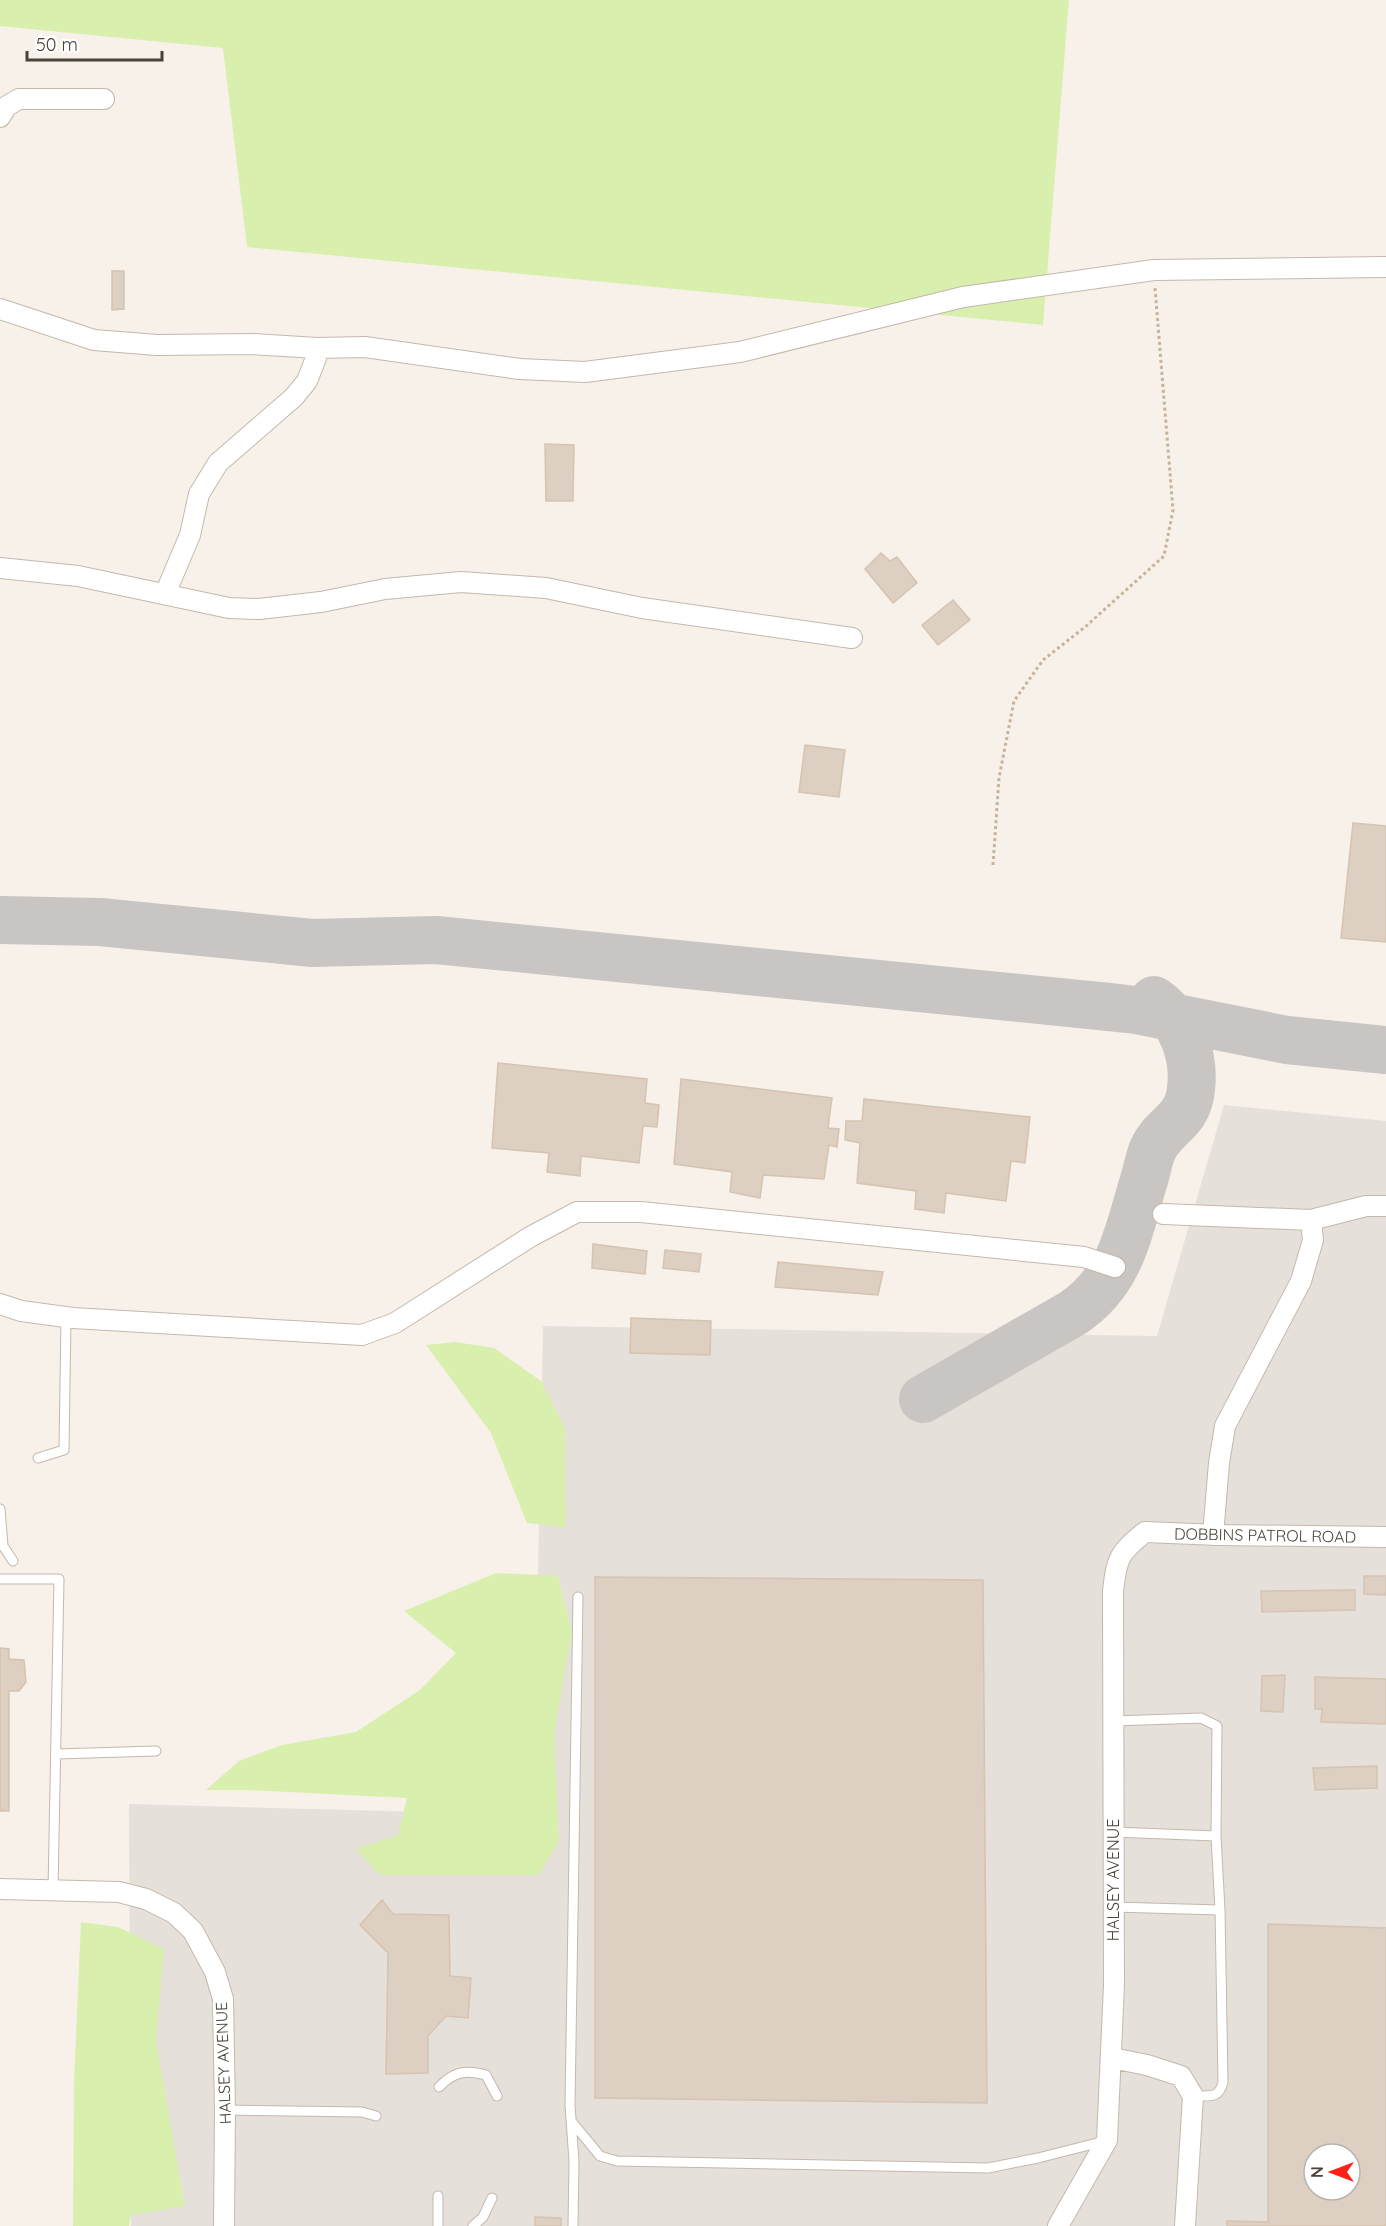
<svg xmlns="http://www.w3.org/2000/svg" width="1386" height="2226" viewBox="0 0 1386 2226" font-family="Quicksand,sans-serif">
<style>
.industrial{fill:#e6e0db;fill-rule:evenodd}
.green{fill:#d9efae}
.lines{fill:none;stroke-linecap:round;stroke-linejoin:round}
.taxiway{stroke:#c8c5c2;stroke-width:48}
.building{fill:#ddcfc1;stroke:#d6c3b0;stroke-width:1.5;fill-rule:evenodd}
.lane-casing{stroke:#c4b8ab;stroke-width:11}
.street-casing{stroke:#c4b8ab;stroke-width:22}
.path{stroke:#c7b29a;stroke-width:3;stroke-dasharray:3 3;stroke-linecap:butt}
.lane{stroke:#fff;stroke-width:9}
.street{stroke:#fff;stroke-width:20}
.labels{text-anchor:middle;stroke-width:6;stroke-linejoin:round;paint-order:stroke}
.street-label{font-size:16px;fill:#4c4137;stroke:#fff}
</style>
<rect width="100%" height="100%" fill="#f7f1ea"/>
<path class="industrial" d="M1224,1105l162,16v1105h-1255l-2,-422 404,11 10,-489 614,10zM1314,2154h36v36h-36z"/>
<path class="green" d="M0,0h1069l-26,325 -796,-78 -24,-199 -223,-22z
M455,1342l39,6 47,33 24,47 1,99 -39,-4 -36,-90 -65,-88z
M496,1573l62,3 14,56 -18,102 5,107 -20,34h-159l-24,-26 42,-14 9,-37 -159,-8h-42l33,-29 43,-16 74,-13 64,-42 36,-37 -52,-42z
M81,1922l37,5 46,22 -8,92 29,165 -54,9 -2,11h-56l1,-145z"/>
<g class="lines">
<path class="taxiway" d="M0,920l100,2 212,21 124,-3 673,67 27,3 151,30 99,10
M923,1399l150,-86c49,-33 55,-81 71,-133 3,-10 5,-22 9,-31 11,-24 35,-27 38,-60 4,-33 -9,-70 -37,-89"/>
</g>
<path class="building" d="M112,271h12v38l-12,1z
M545,444l29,1 -1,56h-27z
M881,553l9,8 7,-4 20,26 -24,20 -28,-34z
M953,600l17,20 -32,25 -16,-20z
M805,745l40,5 -6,47 -40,-5z
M1353,823l33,3v116l-45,-4z
M498,1063l149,16 -2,24 14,2 -2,22 -14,-1 -4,37 -58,-7 -1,20 -33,-4 2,-19 -57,-5z
M681,1079l151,19 -4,30 11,1 -2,18 -8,-2 -5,34 -61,-4 -3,23 -30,-6 2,-20 -58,-8z
M864,1099l166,18 -5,46 -14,-2 -5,40 -60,-8 -2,20 -29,-4 1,-18 -59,-8 3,-40 -15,-3 1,-19h16z
M593,1244l54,7 -2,23 -53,-6z
M665,1250l36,4 -2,18 -36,-4z
M778,1262l105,10 -5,23 -103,-8z
M631,1318l80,3 -1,34 -80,-2z
M1364,1576h22v19l-22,-1z
M595,1577l388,3 4,523 -392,-5z
M1355,1590v20l-93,2 -1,-21z
M0,1648l9,1v10l15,1 2,22 -7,9h-10v120h-9z
M1285,1675l-2,37 -22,-1 1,-35z
M1315,1677l71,2v45l-65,-2 1,-13h-7z
M1377,1766v22l-62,2 -2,-22z
M382,1900l11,14 56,1 1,61 21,2 -3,40 -22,-2 -18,20v37l-42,1 2,-121 -28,-28z
M1268,1924l118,4v298h-159v-5l41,1zM1314,2154h36v36h-36z
M535,2217l26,1v8h-26z"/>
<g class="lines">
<defs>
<path id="lane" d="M38,1458l26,-8 2,-133
M0,1509l3,37 10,15
M0,1579h59l-6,311
M1114,1721l87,-3 16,8 -1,110 4,74 3,172c-4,18 -15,13 -30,14
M56,1754l100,-3
M1113,1832l103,4
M1113,1907l107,3
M439,2087c14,-15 27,-18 47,-12l11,21
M225,2110l137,2 14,4
M572,2122l28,34 17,5 371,7 50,-10 67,-17
M438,2196v30
M473,2226l10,-9 9,-19
M573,2226l1,-65 -4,-56 8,-508"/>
<path id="street" d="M0,117l7,-11 12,-7h85
M0,309l94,31 63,5 95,-1 65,4 48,-1 155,22 65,3 155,-20 223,-55 191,-27 232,-3
M0,568l78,8 151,32 30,1 62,-7 64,-13 76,-7 85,6 96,20 210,30
M165,594l25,-59 9,-41 19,-31 76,-66 13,-16 9,-23 1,-10
M1163,1214l148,6 55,-14h20
M0,1304l21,7 52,7 289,17 33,-12 135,-86 47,-25h64l443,45 31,10
M1213,1535l6,-72 6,-37 76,-145 12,-41 -2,-20
M0,1889l119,3 27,7 28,14 19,18 22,41 8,27 2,111 -1,116
M1112,2058l35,7 34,11 12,20 -8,130
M1058,2226l49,-86 7,-155 -1,-394c4,-34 6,-38 32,-59l74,3 167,2"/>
</defs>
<use href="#lane" class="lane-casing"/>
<use href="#street" class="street-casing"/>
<path class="path" d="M993,865l6,-87 15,-77 29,-41 42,-33 79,-71 9,-46 -18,-222"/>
<use href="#lane" class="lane"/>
<use href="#street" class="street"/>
</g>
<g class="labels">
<g class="street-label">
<text transform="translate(1265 1535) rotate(1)" y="6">DOBBINS PATROL ROAD</text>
<text transform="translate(1113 1880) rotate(-90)" y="6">HALSEY AVENUE</text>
<text transform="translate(223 2063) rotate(-92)" y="6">HALSEY AVENUE</text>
</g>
</g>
<g transform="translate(1332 2172) rotate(270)"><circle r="28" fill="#ffffff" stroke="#b7b3af" stroke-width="1.5"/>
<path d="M0-4.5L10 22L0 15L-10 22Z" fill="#ff2118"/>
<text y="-9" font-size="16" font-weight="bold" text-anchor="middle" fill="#4c4137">N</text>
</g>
<path d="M27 51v9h135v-9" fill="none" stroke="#4c4137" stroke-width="3"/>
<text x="36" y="51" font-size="18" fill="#4c4137" stroke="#ffffff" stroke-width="4.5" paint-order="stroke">50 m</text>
</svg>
